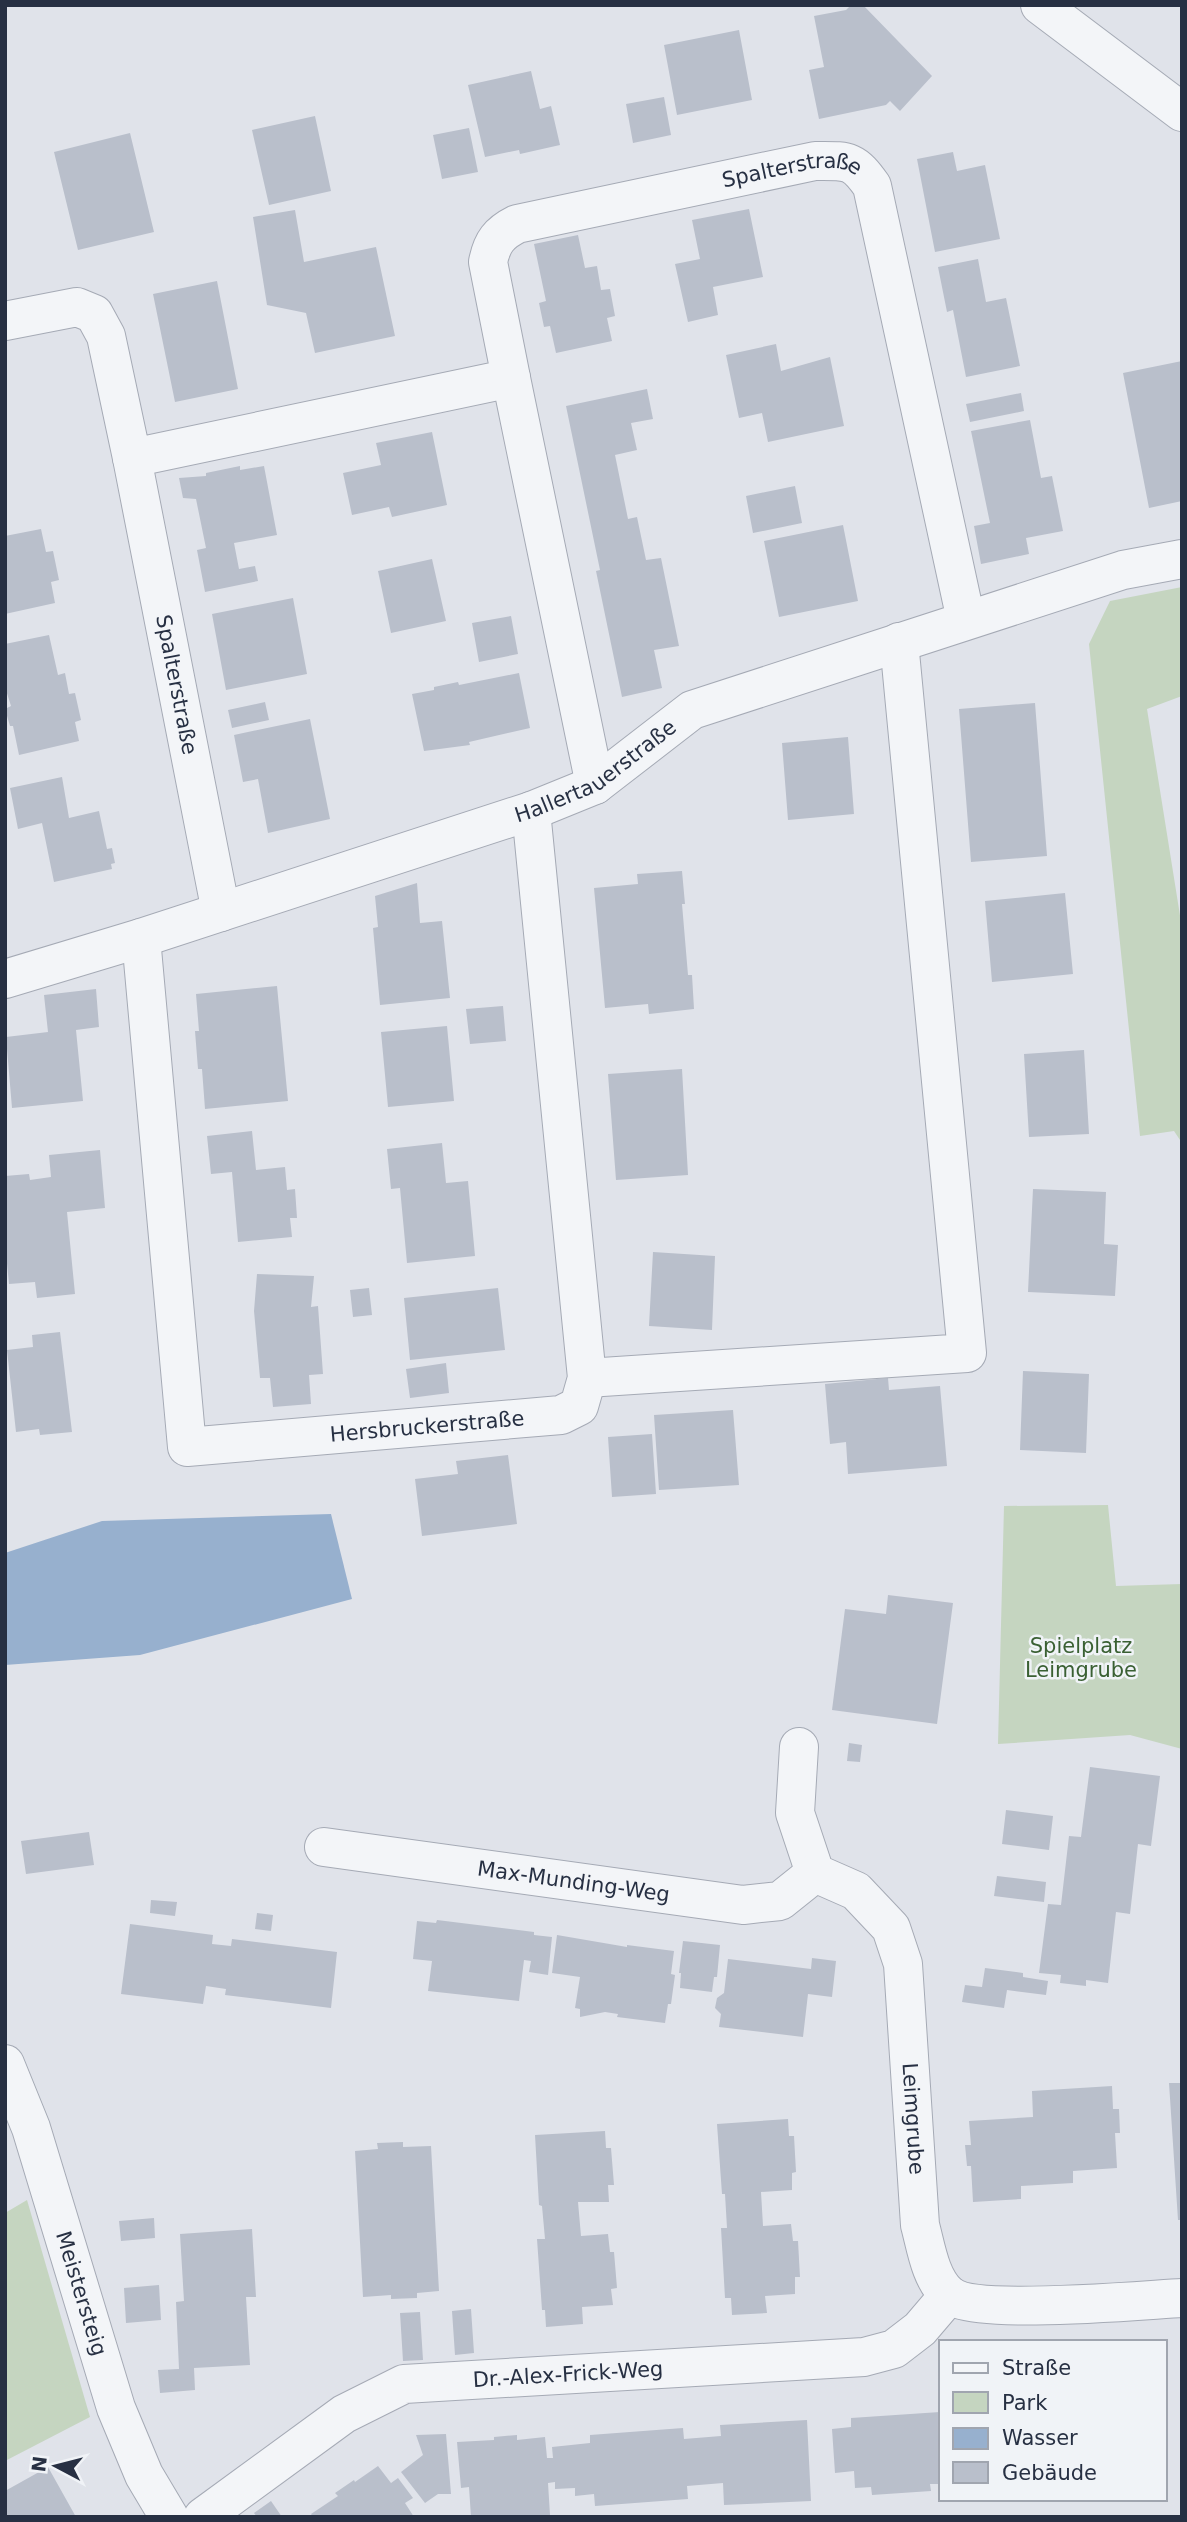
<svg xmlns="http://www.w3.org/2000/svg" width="1187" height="2522" viewBox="0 0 1187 2522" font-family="'DejaVu Sans',sans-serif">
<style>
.green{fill:#c5d5c0}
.water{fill:#97b0ce}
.building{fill:#b9bfcb}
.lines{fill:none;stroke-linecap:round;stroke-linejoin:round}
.minor-casing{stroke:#a5aab5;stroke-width:40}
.minor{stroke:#f3f5f8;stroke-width:38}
.labels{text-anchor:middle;stroke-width:5;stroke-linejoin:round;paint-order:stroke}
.street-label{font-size:21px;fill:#273043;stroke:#f0f3f7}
.park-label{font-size:21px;fill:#3a6033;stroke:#f0f3f7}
</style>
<rect width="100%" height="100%" fill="#e0e3ea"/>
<path class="green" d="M1182,587v109l-35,13 35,219v215l-8,-12 -34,5 -51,-492 21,-43z
M1108,1505l8,81 66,-2v165l-52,-14 -132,9 6,-238z
M27,2200l63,217 -85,44v-248z"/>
<path class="water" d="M331,1514l21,85 -212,56 -135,10v-112l97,-32z"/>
<path class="building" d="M851,5h12l69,71 -32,35 -10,-10 -4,4 -67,14 -10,-49 15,-3 -10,-51 32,-6z
M739,30l13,70 -75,15 -13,-70z
M531,71l9,38 11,-3 9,39 -40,9 -1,-4 -34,7 -17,-72z
M664,97l7,38 -38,8 -7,-39z
M315,116l16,75 -62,14 -17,-75z
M469,128l9,44 -36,7 -9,-44z
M130,133l24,99 -76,18 -24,-98z
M953,152l4,19 28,-6 15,74 -65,13 -18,-93z
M749,209l14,68 -50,10 5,28 -30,7 -13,-58 25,-5 -8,-39z
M295,210l9,52 72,-15 19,89 -80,17 -9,-40 -39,-8 -14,-88z
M578,235l7,33 12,-2 4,24 9,-1 5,27 -8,2 5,23 -56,12 -6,-27 -6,1 -5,-24 7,-2 -12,-57z
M978,259l8,43 20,-4 14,68 -54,11 -13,-67 -6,2 -9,-45z
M217,281l21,108 -63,13 -22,-108z
M776,344l5,27 49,-14 14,69 -76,16 -6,-29 -23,5 -13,-63z
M1182,361v140l-33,7 -26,-135z
M647,389l6,30 -22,4 6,27 -22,5 13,64 9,-2 9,43 15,-2 18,88 -25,4 8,38 -40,9 -26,-126 4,-1 -34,-164z
M1021,393l3,18 -54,11 -4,-18z
M1030,420l11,58 11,-2 11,55 -37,7 3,16 -48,10 -7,-38 16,-3 -19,-92z
M432,432l15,73 -55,12 -3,-10 -37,8 -9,-42 38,-8 -5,-22z
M240,466v4l24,-4 13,69 -43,8 5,26 16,-3 3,15 -53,11 -8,-42 9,-2 -10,-49 -13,-1 -4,-20 27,-2v-3z
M795,486l7,37 -49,10 -7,-37z
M843,525l15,76 -79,16 -15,-76z
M41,529l5,23 7,-1 6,29 -8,2 4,21 -50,11v-78z
M432,559l14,62 -55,12 -13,-62z
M293,598l14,76 -81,16 -14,-76z
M511,616l7,38 -39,8 -7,-39z
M49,635l9,40 7,-2 4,21 6,-1 6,27 -6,2 4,19 -60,14 -6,-29h-3l-5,-17 6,-3 -6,-19v-43z
M519,673l11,55 -61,14 1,3 -46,6 -12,-57 22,-4v-3l24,-5 1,3z
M265,702l4,18 -37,8 -4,-18z
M1035,703l12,153 -76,6 -12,-153z
M310,719l20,100 -62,14 -10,-54 -15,3 -9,-47z
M848,737l6,77 -66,6 -6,-77z
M62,777l7,41 30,-7 8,38 5,-1 3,15 -4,1 1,5 -58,13 -12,-59 -24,6 -8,-41z
M682,871l3,33h-3l6,71h4l2,34 -45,5 -1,-10 -43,4 -11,-120 44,-4 -1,-10z
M417,883l3,40 22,-2 8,77 -70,7 -7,-77 5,-1 -3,-31z
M1065,893l8,81 -81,8 -7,-81z
M277,986l11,115 -83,8 -3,-40h-4l-3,-38h4l-3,-37z
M96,989l3,38 -23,3 7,71 -71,7 -6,-71 42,-5 -4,-37z
M503,1006l3,35 -36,3 -4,-35z
M447,1026l7,75 -66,6 -7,-75z
M1084,1050l5,84 -60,3 -5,-83z
M682,1069l6,106 -72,5 -8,-106z
M252,1131l4,39 29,-3 2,23 8,-1 2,29h-7l2,19 -54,5 -6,-70 -21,2 -4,-38z
M442,1143l4,40 22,-2 7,75 -68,7 -7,-75 -9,1 -4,-40z
M100,1150l5,58 -38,4 8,82 -38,4 -2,-16 -26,2 -4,-41v-67l24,-2 1,6 21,-3 -2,-22z
M1033,1189l73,3 -2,52 14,1 -3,51 -87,-4z
M653,1252l62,4 -3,74 -63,-4z
M257,1274l57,2 -3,31 7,-1 5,68 -14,1 2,29 -38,3 -3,-29h-10l-6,-67z
M369,1288l3,27 -19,2 -3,-27z
M498,1288l7,62 -95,10 -6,-62z
M60,1332l12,100 -32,3 -1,-6 -23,3 -9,-82 26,-3 -1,-12z
M446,1363l3,30 -39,5 -4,-29z
M1023,1371l66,3 -3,79 -66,-3z
M888,1378l1,12 51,-4 7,80 -99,8 -2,-32 -16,2 -5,-60z
M733,1410l6,75 -80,5 -5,-75z
M652,1434l4,60 -44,3 -4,-60z
M508,1455l9,69 -95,12 -7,-57 43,-5 -2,-13z
M888,1595l65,8 -16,121 -105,-14 13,-101 41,5z
M849,1743l13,2 -2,17 -13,-1z
M1090,1767l70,9 -9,70 -13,-2 -8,70 -14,-2 -8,71 -22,-3v6l-26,-3 1,-8 -22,-2 9,-69 13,1 8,-69 12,1z
M1006,1810l47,6 -4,34 -47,-6z
M89,1832l5,33 -68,9 -5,-33z
M997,1876l49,6 -2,20 -50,-6z
M151,1900l26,2 -2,14 -25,-3z
M257,1913l16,2 -2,16 -16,-2z
M437,1920l97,12v3l18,2 -4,38 -19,-3 2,-11 -7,-1 -5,41 -91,-10 4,-30 -19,-2 4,-38 19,2z
M130,1924l83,11 -1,9 19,2 1,-7 105,13 -6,56 -106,-13 1,-6 -20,-3 -3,18 -82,-10z
M557,1935l70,12v-2l47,6 -3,23 4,1 -4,29h-3l-3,19 -48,-6 1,-3 -13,-2 -25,5v-8l-5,-1 5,-31 -28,-4z
M683,1941l37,4 -3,32h-3l-2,15 -32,-4 1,-15h-2z
M812,1958l24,3 -4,36 -24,-3 -5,43 -84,-10 2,-13 -6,-6 2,-10 7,-5 4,-34 83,10z
M985,1968l38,5v4l25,4 -2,14 -39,-5 -3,18 -42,-6 3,-17 17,2z
M1169,2083h13v137h-4z
M1112,2086l1,23h6l1,24h-5l2,35 -44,3v12l-52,3v13l-48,3 -2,-36h-4l-2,-21h6l-2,-24 64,-4 -1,-26z
M788,2119l1,17h5l2,36 -4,1v17l-31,2 2,34 28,-2 2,17h5l2,36h-5v17l-30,2 2,17 -35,2 -1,-17h-6l-4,-70h6l-2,-34h-3l-5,-70z
M605,2131l1,17h5l3,37h-6l1,17h-31l3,34 27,-2 2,18h4l3,36 -6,1 2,16 -31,2 1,17 -37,3 -1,-17h-3l-5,-71h8l-3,-33 -3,-1 -4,-70z
M403,2142v5l28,-1 8,145 -22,2v5l-26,1v-4l-28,2 -8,-146 23,-2 -1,-6z
M154,2218l1,20 -34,3 -2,-20z
M252,2229l4,68h-10l4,68 -56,3 1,22 -35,3 -2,-23 21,-1 -3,-67 8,-1 -4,-67z
M159,2285l2,35 -35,3 -2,-35z
M471,2309l3,44 -19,2 -3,-44z
M420,2312l3,48 -20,1 -3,-48z
M940,2412v72h-10l1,7 -59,4 -1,-8 -16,1 -1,-17 -19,2 -3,-44 19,-2v-9z
M807,2420l4,81 -87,4 -1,-22 -36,3 1,13 -93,7 -1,-12 -19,2v-8l-20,1v-7l-7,1 2,32 -79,2 -2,-30 -8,1 -4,-46 37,-2v-3l23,-2v5l28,-3 2,21h6l-1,-11 38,-4v-8l93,-7 1,11 37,-3 -1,-11z
M446,2434l5,60h-13l-13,9 -24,-31 22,-17 -7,-20z
M378,2466l13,17 7,-5 15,20 -8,5 9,14h-101l-2,-3 27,-18 -3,-3 19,-13 1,2z
M48,2467l28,50h-71v-26z
M271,2501l11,16h-25l-3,-4z"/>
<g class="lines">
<defs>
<g id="minor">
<path d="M1040,5l142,107"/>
<path id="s1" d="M5,321l72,-14 17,7 12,22 26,122 379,-80 -23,-116c4,-20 11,-29 29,-38l298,-63c33,0 38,-2 57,25l94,434"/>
<path d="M511,378l84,407"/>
<path id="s2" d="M132,458l89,454"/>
<path id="s3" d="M141,938l46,509 374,-32 18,-9 8,-28 -56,-567"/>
<path id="s4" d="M5,979l136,-41 390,-127 64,-26 97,-75 431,-140 59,-11"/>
<path d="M587,1378l380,-25 -68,-711"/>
<path id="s5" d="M799,1747l-4,66 20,60 41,18 35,37 12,36 17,261c6,22 10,53 28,69 24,22 194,6 234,4"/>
<path id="s6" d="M324,1847l419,58 37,-4 35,-28"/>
<path id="s7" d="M5,2064l26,64 85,280 28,67 25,42"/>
<path id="s8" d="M203,2517l141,-103 60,-30 460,-27 30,-8 26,-20 29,-34"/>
</g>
</defs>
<use href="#minor" class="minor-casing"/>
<use href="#minor" class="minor"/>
</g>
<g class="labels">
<g class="street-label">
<text dy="7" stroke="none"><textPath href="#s1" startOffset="1078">Spalterstraße</textPath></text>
<text dy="7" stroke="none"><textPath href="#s2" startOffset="231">Spalterstraße</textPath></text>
<text dy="7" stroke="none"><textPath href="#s4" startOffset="628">Hallertauerstraße</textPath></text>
<text dy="7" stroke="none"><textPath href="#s3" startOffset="752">Hersbruckerstraße</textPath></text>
<text dy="7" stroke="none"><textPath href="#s6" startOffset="252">Max-Munding-Weg</textPath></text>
<text dy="7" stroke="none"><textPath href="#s5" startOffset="418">Leimgrube</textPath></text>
<text dy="7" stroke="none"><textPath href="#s7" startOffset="242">Meistersteig</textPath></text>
<text dy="7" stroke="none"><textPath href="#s8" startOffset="406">Dr.-Alex-Frick-Weg</textPath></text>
</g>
<g class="park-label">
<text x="1081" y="1653">Spielplatz<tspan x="1081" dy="24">Leimgrube</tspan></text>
</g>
</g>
<rect width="1187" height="2522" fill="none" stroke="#273043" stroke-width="14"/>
<rect x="939" y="2340" width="228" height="161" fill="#f0f3f7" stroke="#a0a5af" stroke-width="2"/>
<rect x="953" y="2363" width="35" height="10" fill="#f3f5f8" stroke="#a0a5af" stroke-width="2"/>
<text x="1002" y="2375" font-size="21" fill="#273043">Straße</text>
<rect x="953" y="2392" width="35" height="21" fill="#c5d5c0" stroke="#a0a5af" stroke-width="2"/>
<text x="1002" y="2410" font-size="21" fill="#273043">Park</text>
<rect x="953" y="2428" width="35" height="21" fill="#97b0ce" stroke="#a0a5af" stroke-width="2"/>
<text x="1002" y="2445" font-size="21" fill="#273043">Wasser</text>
<rect x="953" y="2462" width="35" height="21" fill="#b9bfcb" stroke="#a0a5af" stroke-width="2"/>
<text x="1002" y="2480" font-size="21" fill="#273043">Gebäude</text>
<g transform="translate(56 2466) rotate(277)" stroke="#f0f3f7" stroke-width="5" paint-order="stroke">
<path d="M0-5L12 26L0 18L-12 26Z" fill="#273043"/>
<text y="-10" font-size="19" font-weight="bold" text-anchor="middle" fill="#273043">N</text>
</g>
</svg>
